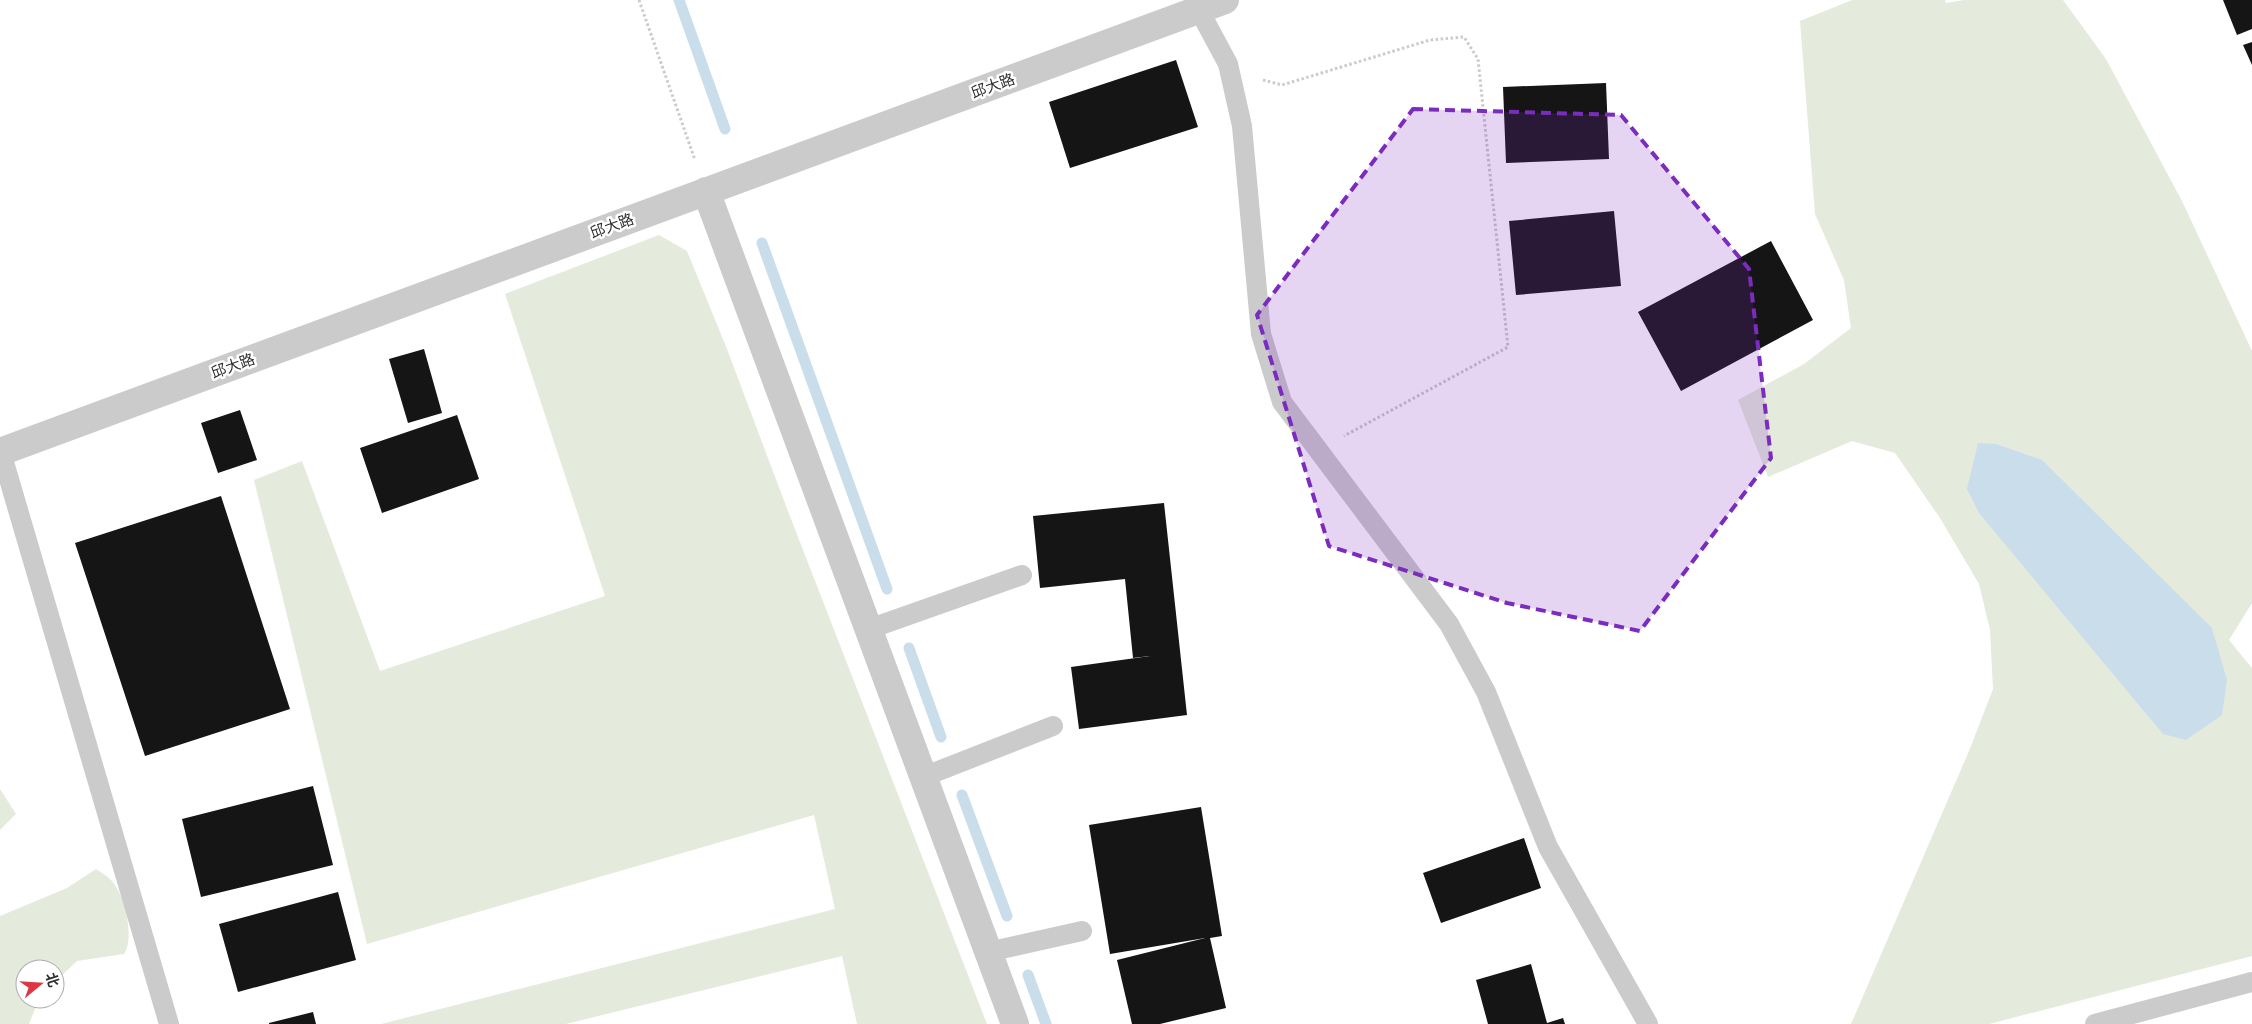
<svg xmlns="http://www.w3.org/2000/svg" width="2252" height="1024" viewBox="0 0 2252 1024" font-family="Rubik,'Noto Sans SC',sans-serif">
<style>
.green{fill:#e4ebdc}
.water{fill:#c9ddea}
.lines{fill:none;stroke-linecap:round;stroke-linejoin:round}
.stream{stroke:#c9ddea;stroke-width:11}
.building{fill:#151515}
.path{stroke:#cbcbcb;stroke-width:3;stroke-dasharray:2.5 2.5;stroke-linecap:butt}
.service{stroke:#cbcbcb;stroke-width:20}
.minor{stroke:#cbcbcb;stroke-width:28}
.marked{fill:#7b2cbf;fill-opacity:0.2;stroke:#7b2cbf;stroke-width:4;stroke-dasharray:10 6;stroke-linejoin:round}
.labels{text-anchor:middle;stroke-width:5;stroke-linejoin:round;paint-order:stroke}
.street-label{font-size:15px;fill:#2e2e2e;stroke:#fff}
</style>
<rect width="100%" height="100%" fill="#fff"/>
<path class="green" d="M1852,0h93l1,3 18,-3h99l43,59 76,142 70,150v252l-23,37 23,28v288l-263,68h-138l118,-273 24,-62 -3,-59 -11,-46 -39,-66 -45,-65 -43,-12 -84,36 -30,-77 66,-36 47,-36 -7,-48 -29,-66 -15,-193z
M659,235l28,16 40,98 59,157 201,518h-130l-15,-68 -276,68h-185l454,-115 -21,-94 -447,129 -113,-464 48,-19 78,210 225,-75 -100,-302z
M0,789l16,25 -16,16z
M96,869c5,3 11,7 15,11 14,14 24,58 13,74l-47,7 -22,21v-13h-30v30h14l-10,25h-29v-108l67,-28z"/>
<path class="water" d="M1978,443l18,1 46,16 170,168 15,52 -5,35 -36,25 -23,-6 -184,-221 -12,-24z"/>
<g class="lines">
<path class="stream" d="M679,0l46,129
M762,243l125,346
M909,648l32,89
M962,795l45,121
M1028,975l18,49"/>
</g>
<path class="building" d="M2223,0h29v29l-15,6z
M2252,42v23l-9,-20z
M1176,60l22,67 -128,41 -21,-66z
M1606,83l3,76 -103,4 -3,-76z
M1614,211l7,75 -105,9 -7,-74z
M1771,241l42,79 -132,71 -43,-79z
M424,349l18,64 -34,10 -19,-64z
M240,410l17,50 -39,13 -17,-50z
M457,415l22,64 -97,34 -22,-65z
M221,496l69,213 -145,47 -70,-213z
M1164,503l23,212 -108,14 -8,-62 79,-11 -17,2 -8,-79 -85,9 -7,-72z
M313,786l20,79 -132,32 -19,-78z
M1201,807l21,129 -12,2 16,70 -66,16h-28l-15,-64 88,-22 -95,16 -21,-129z
M1524,838l17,50 -100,35 -18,-50z
M338,892l18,68 -118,32 -19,-68z
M1531,964l16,59 16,-5 2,6h-77l-12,-44z
M313,1012l3,12h-47v-1z"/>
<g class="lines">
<path class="path" d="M639,0l56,160
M1263,80l19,5 148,-45 34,-3 14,22 30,288 -164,89"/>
<path class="service" d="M1199,10l29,54 14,62 19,208 21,68 167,222 37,68 62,155 100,177
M1,452l168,572
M869,629l153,-54
M923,777l130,-51
M988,952l94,-21
M2095,1024l157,-42"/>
<path class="minor" d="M706,191l309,833
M0,452l1225,-452"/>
</g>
<path class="marked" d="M1413,109l208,6 128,154 22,189 -131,173 -133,-28 -178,-57 -72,-231z"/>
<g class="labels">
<g class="street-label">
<text transform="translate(993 86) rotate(-20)" y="5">邱大路</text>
<text transform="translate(612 226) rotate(-20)" y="5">邱大路</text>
<text transform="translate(233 366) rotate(-20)" y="5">邱大路</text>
</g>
</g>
<g transform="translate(40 984) rotate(72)"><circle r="24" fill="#ffffff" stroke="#ababab"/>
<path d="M0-4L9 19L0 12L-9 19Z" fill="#dd3743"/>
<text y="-8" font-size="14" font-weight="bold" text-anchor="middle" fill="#2e2e2e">北</text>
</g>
</svg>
